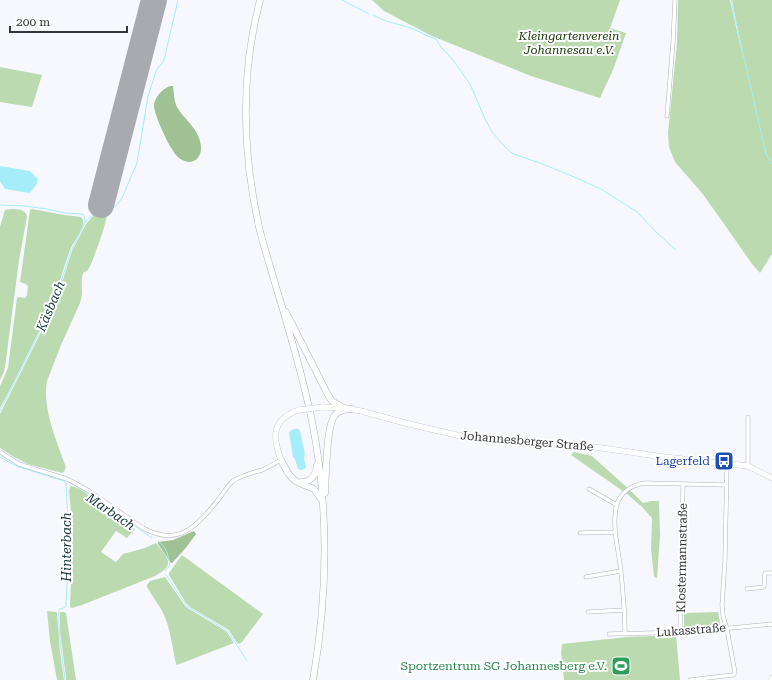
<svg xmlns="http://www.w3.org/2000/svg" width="772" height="680" viewBox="0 0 772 680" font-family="'Roboto Serif',serif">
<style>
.green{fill:#bbdab0}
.forest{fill:#9fc193}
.water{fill:#a4edf9}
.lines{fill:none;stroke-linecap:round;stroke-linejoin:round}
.stream{stroke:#a4edf9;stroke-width:1}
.runway{stroke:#a9aab0;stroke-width:26}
.street-casing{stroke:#b0b3bc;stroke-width:4.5}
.secondary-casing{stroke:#b0b3bc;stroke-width:6}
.primary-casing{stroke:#b0b3bc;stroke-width:7}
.street{stroke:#fff;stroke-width:3.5}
.secondary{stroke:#fff;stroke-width:5.5}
.primary{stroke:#fff;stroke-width:6}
.secondary-bridge-casing{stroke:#b0b3bc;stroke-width:6;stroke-linecap:butt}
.secondary-bridge{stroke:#fff;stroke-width:5.5}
.labels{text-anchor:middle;stroke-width:4;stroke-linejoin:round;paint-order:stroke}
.park-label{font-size:12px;font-style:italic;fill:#183808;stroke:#fff}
.street-label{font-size:12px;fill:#343539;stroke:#fff}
.transit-label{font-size:12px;fill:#164399;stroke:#fff;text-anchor:end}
.leisure-label{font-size:12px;fill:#27864d;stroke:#fff;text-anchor:end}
.water-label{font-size:13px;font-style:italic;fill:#13373c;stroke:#fff}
</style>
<rect width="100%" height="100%" fill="#f6f8fe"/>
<path class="green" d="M372,0h248l-10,28 16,5 -13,37 -13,28 -69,-22 -99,-40 -48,-25z
M678,0h52l13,57 -11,-57h40v254l-12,19 -8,-9 -30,-43 -20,-28 -27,-31 -6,-15 -1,-14 9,-90z
M0,67l42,8 -10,32 -32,-5z
M11,209c7,0 15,0 16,8l-8,43 -13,100 -2,12 -4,8v-153l5,-17z
M32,209l32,6 17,2c2,2 3,5 2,8 -2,9 -10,17 -13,25 -7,19 -12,38 -19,57l-37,75 -14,26v-22l8,-18 9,-70 1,-1 7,1 2,-3 1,-9 -2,-2 -6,-2 10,-72z
M107,213c1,7 -15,51 -19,57 -3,3 -3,0 -5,4 -2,5 -1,14 -1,19 0,3 -1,6 -2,10l-19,42 -14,36c-5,27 10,61 19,86l-2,5 -2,1 -34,-9 -14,-7 -14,-9v-34l53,-106 5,-13 14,-44 14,-27 7,-8z
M574,452l18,4 39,35 12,12 8,-2h8l1,34 -3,43 -3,-1 -3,-28 1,-31 -11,-12 -14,-12 -56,-39z
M71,486h1l8,3 55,40 -8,9 -11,-7 -15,21 15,10 7,-8 22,-6 11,-5c11,15 21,21 -1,33l-73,29 -10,3 -2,-1 3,-75 -4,-42z
M182,555l81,59 -21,28 -3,2 -2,-1 -8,-13 -39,-23 -4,-4 -17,-28v-2z
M165,577l21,30 38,23 3,2 7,11 -57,22 -1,-1c-3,-14 -5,-30 -10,-44 -4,-12 -13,-22 -19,-33v-2l3,-4z
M47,611l9,1 1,1 3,38 4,29h-7l-7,-39z
M60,612h4l2,1 10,67h-10v-2l-6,-47z
M718,612l3,16 -35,3 -2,-2v-16z
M676,635l4,45h-116l-3,-27 1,-9 65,-7z"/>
<path class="forest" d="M170,86h3c1,7 1,15 4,21 8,14 22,21 24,39 1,11 -7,20 -19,14 -4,-2 -8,-7 -10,-11 -5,-7 -19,-37 -18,-45 2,-8 8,-15 16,-18z
M194,531l2,3c-7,10 -15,20 -24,29h-1l-13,-19v-2l15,-2z"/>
<path class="water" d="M0,166l30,5 8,8 -2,6 -6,8 -25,-4 -5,-8z
M294,429h5l1,2 5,23 -1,4 2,9c-2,3 -5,4 -8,2l-3,-10 -2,-2 -4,-24 1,-2z"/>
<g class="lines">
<path class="stream" d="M342,0l27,14
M731,0l35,154 6,10
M373,15l13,6 25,7 11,5 3,2 11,4 5,8 12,13 17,24 15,35 7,13 14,16 6,5 7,3 21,7 32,13 29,13 36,23 19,20 19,17
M0,205l25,1 22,3 18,4 17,1 2,1 1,7
M110,210l6,-4 6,-8 15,-35 11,-67 9,-27 6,-7 1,-2 14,-60
M0,411l52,-104 5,-13 14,-43 14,-28c5,-9 13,-9 22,-11
M0,457l16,9 48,15 2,3 3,51 -3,71 -4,3h-3
M71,483l16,10 65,45
M158,541c9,6 10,15 12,24l-5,6
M166,575l21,31 41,25 19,30
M59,612v19l6,49"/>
<path class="runway" d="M101,205l53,-205"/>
<defs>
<path id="street" d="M667,116l6,-73 2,-43
M0,452l19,12 48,15 8,4 14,8 54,37c35,19 54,-1 75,-28 5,-6 9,-14 15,-19 9,-6 19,-8 29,-11 7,-3 13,-7 19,-10
M748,466v-49
M589,489l28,16
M580,533l35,-1
M586,577l35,-6
M747,589l17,-2 1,-14h7
M588,612l37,-2
M680,632l3,-147
M609,634l82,-2 81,-8
M625,634c0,-21 -2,-42 -4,-62 -2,-21 -10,-47 -4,-68 4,-12 15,-19 28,-21l82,2
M690,680l43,-5 2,-2 -8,-44 -4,-13 -1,-11 3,-45 2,-96"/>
<path id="secondary" d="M322,407l22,1 17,3 48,13 56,13 30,3 100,7 69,10 84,9 24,12
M281,460c-9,-24 -9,-41 18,-50
M771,680l1,-2"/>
<path id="primary" d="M260,0c-20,76 -18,150 -1,227 5,21 12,42 18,63 13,43 26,87 35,131 17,86 16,173 1,259
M286,312l42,83 4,6 12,7
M281,460l7,13 4,5 5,4 17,7 7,10
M301,482c11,0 15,-7 16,-17
M325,493c1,-16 1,-68 10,-78 4,-5 11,-6 17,-6"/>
</defs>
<use href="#street" class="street-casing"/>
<use href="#secondary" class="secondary-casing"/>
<use href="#primary" class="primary-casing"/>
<use href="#street" class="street"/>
<use href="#secondary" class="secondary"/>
<use href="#primary" class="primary"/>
<defs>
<path id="secondary-bridge" d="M299,410l23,-3"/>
</defs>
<use href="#secondary-bridge" class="secondary-bridge-casing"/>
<use href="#secondary-bridge" class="secondary-bridge"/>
</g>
<defs>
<symbol id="bus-square" viewBox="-11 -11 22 22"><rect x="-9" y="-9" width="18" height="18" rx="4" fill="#1a4fb4" stroke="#fff"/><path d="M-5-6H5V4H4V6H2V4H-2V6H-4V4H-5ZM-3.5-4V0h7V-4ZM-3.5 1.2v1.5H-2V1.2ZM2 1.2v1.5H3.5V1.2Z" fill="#fff"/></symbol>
<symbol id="stadium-square" viewBox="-11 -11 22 22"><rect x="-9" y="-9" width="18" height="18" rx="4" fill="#2e9e5b" stroke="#fff"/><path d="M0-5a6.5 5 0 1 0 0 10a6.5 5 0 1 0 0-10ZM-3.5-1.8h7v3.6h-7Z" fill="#fff"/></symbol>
</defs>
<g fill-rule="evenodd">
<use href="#bus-square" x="713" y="450" width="22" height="22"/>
<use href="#stadium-square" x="610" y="655" width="22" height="22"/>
</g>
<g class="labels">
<g class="park-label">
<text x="569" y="40">Kleingartenverein<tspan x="569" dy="14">Johannesau e.V.</tspan></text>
</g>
<g class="street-label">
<text transform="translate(527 441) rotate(5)" y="4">Johannesberger Straße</text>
<text transform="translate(682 558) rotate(-89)" y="4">Klostermannstraße</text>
<text transform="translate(691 630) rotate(-4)" y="4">Lukasstraße</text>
</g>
<g class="transit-label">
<text x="710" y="465">Lagerfeld</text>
</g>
<g class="leisure-label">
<text x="607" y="670">Sportzentrum SG Johannesberg e.V.</text>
</g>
<g class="water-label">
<text transform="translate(50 306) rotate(-67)" y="5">Käsbach</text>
<text transform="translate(111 511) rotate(34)" y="5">Marbach</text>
<text transform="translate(66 547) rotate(-90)" y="5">Hinterbach</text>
</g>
</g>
<path d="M10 26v6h117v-6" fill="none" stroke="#343539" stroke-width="2"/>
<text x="16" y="26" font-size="12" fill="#343539" stroke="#ffffff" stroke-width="3" paint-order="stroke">200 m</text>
</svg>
